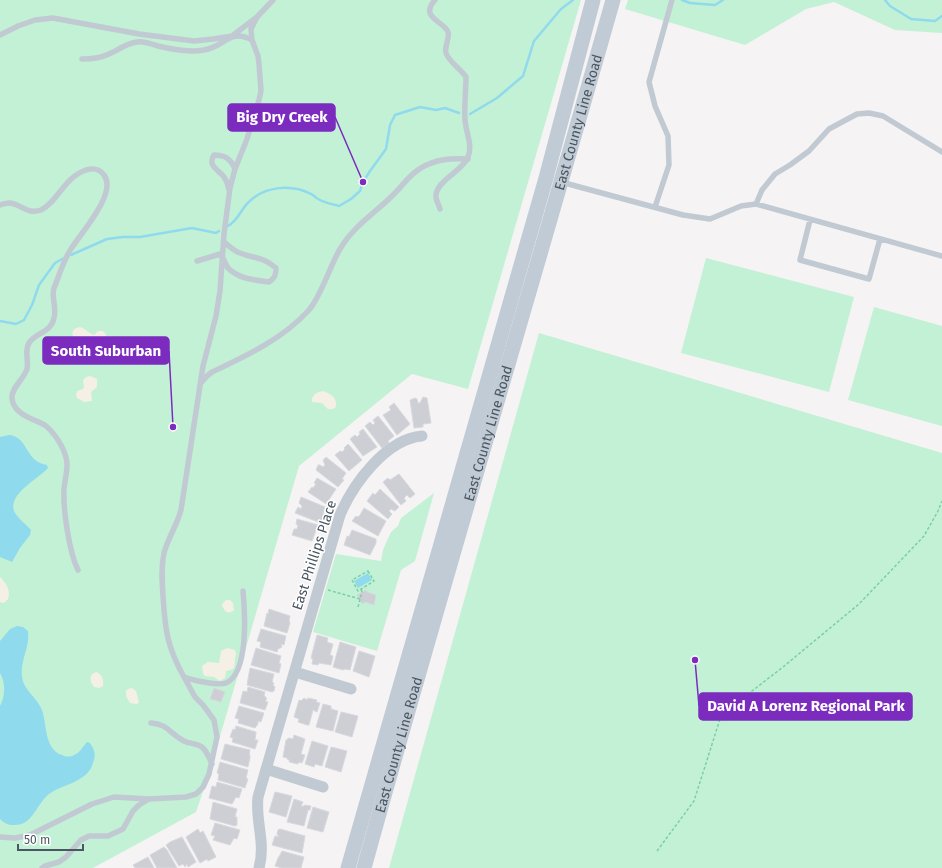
<svg xmlns="http://www.w3.org/2000/svg" width="942" height="868" viewBox="0 0 942 868" font-family="'Fira Sans',sans-serif">
<style>
.green{fill:#c3f1d5}
.sand{fill:#f5f0e5}
.water{fill:#90daee}
.lines{fill:none;stroke-linecap:round;stroke-linejoin:round}
.stream{stroke:#90daee;stroke-width:2.5}
.building{fill:#cdcfd5;stroke:#d7d9de}
.path{stroke:#7ad0a6;stroke-width:1.5;stroke-dasharray:3 2;stroke-linecap:butt}
.service{stroke:#c1cad2;stroke-width:5.5}
.minor{stroke:#c1cad2;stroke-width:11}
.secondary{stroke:#c1cbd6;stroke-width:15}
.labels{text-anchor:middle;stroke-width:3;stroke-linejoin:round;paint-order:stroke}
.street-label{font-size:14px;fill:#4a5661;stroke:#fff}
.leader{fill:none;stroke:#7b2cbf;stroke-width:1.5}
.callout-dot{fill:#7b2cbf;stroke:#fff;stroke-width:1.5}
.callout{fill:#7b2cbf;stroke:#7b2cbf;stroke-width:1.5}
.callout-label{font-size:15px;text-anchor:middle;font-weight:bold;fill:#fff}
</style>
<rect width="100%" height="100%" fill="#f5f3f3"/>
<path class="green" d="M0,0h581l-113,389 -56,-15 -113,92 -90,308 -13,38 -103,56h-93z
M628,0h314v33l-47,-3 -61,-28 -28,7 -61,36 -120,-36z
M706,258l148,39 -25,95 -148,-39z
M874,307l68,19v100l-94,-26z
M539,333l403,120v415h-553z
M434,493l-19,68 -14,9 -24,81 -64,-19 23,-78 45,7 2,-11 8,-18 7,-6 3,-8z"/>
<path class="sand" d="M80,327c6,2 8,6 14,8l4,-4h5l3,3c0,7 4,16 -2,22h-5l-3,-3 2,-6 -2,-2 -2,1 -2,4 -4,2 -4,-4 -7,-2c-4,-8 -9,-17 3,-19z
M90,376l7,3v8l-6,5 1,9 -8,1 -7,-4 -1,-3 1,-4 6,-2 1,-2 -1,-7 3,-3z
M323,391c8,3 14,6 13,16l-3,2h-5l-6,-6 -10,-1c-1,-7 5,-10 11,-11z
M0,577c6,6 11,13 8,22l-4,4 -4,-1z
M226,600h4l3,3 1,7c-3,3 -6,3 -9,1l-3,-5 1,-3z
M227,648l8,2c2,5 0,5 0,10 -1,8 1,9 -9,11l-1,7 -5,3 -6,-4 -9,-1 -2,-3 -1,-7 6,-4 11,1 2,-12z
M96,672c6,2 8,8 7,14l-4,2 -5,-1c-4,-6 -6,-12 2,-15z
M132,688l4,3 3,11 -2,2 -7,-1 -4,-7v-5l2,-2z"/>
<path class="water" d="M9,435c20,2 15,26 38,30l1,3c-9,10 -40,26 -34,43 3,7 12,13 17,19l-1,5 -10,13 -8,14 -12,-5v-120z
M368,573l4,7 -14,8 -4,-7z
M17,626l6,1 5,4c2,17 -8,29 -6,45 1,14 15,21 20,34 5,14 2,39 20,45 4,2 9,2 12,0 6,-2 9,-9 13,-13l3,1c5,7 6,12 3,20 -5,19 -30,21 -44,31 -13,10 -16,32 -35,31 -6,0 -10,-2 -14,-6v-113c5,-9 6,-23 0,-33v-32l10,-12z"/>
<g class="lines">
<path class="stream" d="M682,0l8,3 25,2 8,-5
M885,0l5,6 21,13 24,2 7,-5
M470,114l27,-16 26,-22 11,-35 27,-32 12,-9
M228,226c11,-6 13,-18 22,-25 15,-15 42,-17 61,-7 3,1 5,4 7,5 7,4 14,5 21,7l12,-7 9,-8 3,-9 7,-11 16,-22 4,-24 5,-10 25,-8 16,3 9,-2 14,5
M71,255l36,-16 16,-2h17l52,-9 24,5 3,-2
M0,321l16,3 8,-4 8,-15 7,-20 16,-22 9,-5"/>
</g>
<path class="building" d="M423,397l4,1 4,25 -8,1v3l-9,1 -4,-28 5,-2 2,1 1,4h2z
M394,403l16,21 -13,11 -14,-20 8,-5 -2,-3z
M378,416l16,20 -6,5 1,2 -7,5 -17,-22 5,-4 3,3 2,-2 -2,-3z
M363,429l14,18 -14,9 -13,-17 5,-4 2,2 3,-3 -1,-2z
M348,444l14,16 -13,11 -14,-16 5,-4 2,1 3,-3 -1,-1z
M326,457l20,16 -4,6 2,1 -6,7 -22,-17 2,-5h2l3,2 2,-2 -2,-5z
M399,474l16,20 -5,4 -3,-3 -3,3 2,3 -5,4 -18,-23 5,-4 2,2z
M317,478l19,11 -10,15 -18,-12 4,-5 1,1 3,-4 -2,-1z
M380,489l19,18 -4,4 -4,-2 -2,2 3,3 -4,5 -21,-18 6,-8 2,2z
M301,497l24,10 -2,7 2,1 -4,8 -26,-10 3,-6 3,2 1,-3 -3,-3z
M364,508l22,13 -8,15 -26,-15 4,-5 2,1 2,-2z
M297,519l21,6 -6,16 -20,-6 2,-6h3l1,-4 -2,-1z
M352,530l24,9v4l-6,12 -26,-10 3,-9 2,1z
M366,590l1,2 9,3 -2,10 -9,-3 -3,2 -5,-9z
M269,609l21,7 -1,4 1,3 -3,10 -23,-7 3,-13 1,1z
M261,629l25,7 -2,9 -3,-1 1,3 -4,2 -1,3 -17,-5 1,-5 -4,-1z
M317,635l11,3 -1,4 6,2 -3,11 3,1 -2,9 -12,-2 -1,2 -6,-1 1,-5 -2,-1z
M340,642l16,5 -6,23 -5,-1 -2,1 -10,-3z
M256,648l25,8 -2,7 2,1 -2,9 -28,-8z
M359,651l16,5 -6,21 -16,-6z
M250,668l24,6 -2,8 2,1 -1,2 2,2 -1,4 -2,1 -25,-7z
M248,687l17,5 -1,3 3,4 -2,2 3,1 -3,8 -25,-7 3,-12 4,1z
M214,688l11,4 -4,10 -11,-3z
M304,698l3,2 1,-2 9,2 -1,2 4,1 -3,9 -4,-2 -4,15h-2l-9,-3 1,-3 -5,-2 5,-17 2,1z
M323,704l8,2v3l7,2 -5,20 -17,-4z
M239,706l25,7 -3,9 -3,-1v3l-3,4 -17,-5 1,-4 -4,-1z
M341,712l17,4 -6,21 -17,-5z
M236,726l20,6 -1,8h3l-3,9 -23,-7 1,-4 -3,-1 3,-8 2,1z
M294,735l11,4 -4,15 4,1 -3,8 -3,-1 -1,2 -9,-2 1,-2h-2l-1,-2 -4,-1 3,-17h1l1,-2 5,1z
M312,741l16,5 -6,20 -7,-2 -1,3 -9,-3z
M225,744l25,6 -1,5h1v3l-2,9 -27,-8z
M331,747l16,4 -6,21 -16,-5z
M220,762l28,8 -2,8 2,1 -3,9 -27,-8 1,-6 -2,-1z
M217,782l25,7 -3,9 -3,-1 -4,7 -23,-6 3,-12 4,1z
M275,792l17,4 -6,21 -17,-5z
M294,799l9,3 -2,4h3l1,-1 6,1 -1,4h-2l-4,16 -17,-4z
M213,802l24,7 -2,8h2v8l-2,1 -25,-7z
M313,807l16,5 -6,20 -16,-4z
M215,823l25,7 -3,9 -3,-1 -4,7 -17,-5 2,-4 -4,-1z
M198,829l2,4 3,-2 13,26 -8,4 -1,-2 -7,4 -14,-26z
M280,829l25,7 -3,17 -30,-8 3,-9 4,1 -2,-3 1,-4z
M182,837l14,25 -8,5 -1,-3 -2,3 -2,-3 -4,2 -13,-21 4,-3z
M164,847l3,3 10,18h-20l-7,-13z
M282,851l22,6 -3,11h-19l-7,-2 3,-8 2,-3z
M148,857l6,11h-19l-2,-3z"/>
<g class="lines">
<path class="path" d="M368,571l6,10 -16,10 -6,-11z
M328,590l32,9
M358,607l4,-15 -1,-3
M657,851l37,-50 26,-82 14,-14 49,-38 76,-63 65,-68 14,-25 4,-10"/>
<path class="service" d="M435,0c-16,18 9,21 13,32 2,6 -4,15 -2,21 3,9 15,16 20,24 0,14 -2,29 -1,43 1,13 8,25 3,37 -5,14 -33,24 -32,40 0,4 3,8 4,12
M0,35l18,-9 17,-6 18,-2 86,16 55,7 19,-2 19,-3 25,-19 16,-17
M82,59c9,0 19,-1 27,-5 10,-4 17,-11 28,-12 7,-1 14,2 21,4 14,3 32,7 46,4 21,-3 25,-22 48,-10
M561,182l122,33 27,4 31,-13 15,-2 186,52
M229,190c-1,-5 -2,-9 -5,-13 -5,-7 -17,-11 -10,-22 11,0 17,4 21,14
M756,204l6,-14 13,-16 15,-9 19,-14 20,-22 28,-15 12,-1 14,3 59,36
M0,205c3,-1 6,-2 9,-2 11,0 17,12 32,7 16,-7 23,-33 45,-40 7,-2 13,-2 18,5 14,18 -24,59 -33,74 -7,10 -12,27 -17,39 -3,10 3,19 0,30 -3,15 -18,14 -25,25 -5,8 0,17 -2,26 -3,10 -16,19 -15,29 1,17 23,21 34,28 6,5 11,12 15,19 10,19 5,25 3,44 -1,20 5,63 14,81
M655,207l14,-42 -1,-29 -13,-30 -6,-24 23,-82
M810,220l-10,40 69,19 11,-40
M197,261l23,-7c4,4 5,10 8,14 11,11 26,12 41,14 6,-4 7,-7 7,-14 -14,-12 -21,-9 -36,-15 -6,-2 -11,-7 -16,-11
M201,383l6,-7 5,-4c34,-16 71,-33 97,-62 12,-14 21,-44 31,-61 14,-24 37,-37 55,-56 9,-9 15,-19 26,-25 15,-9 30,-10 47,-9
M243,591c2,21 6,82 -17,92 -7,3 -35,-3 -42,-6 -17,-30 -19,-48 -21,-81 -1,-15 -2,-29 1,-43 4,-15 13,-28 17,-43l22,-144 13,-50 4,-25 4,-57 6,-46 5,-19 12,-30 12,-39 2,-9 -2,-27 -1,-8 -6,-16 -1,-11 6,-12
M151,723c17,1 19,11 33,18 6,3 12,2 18,6 5,4 7,11 10,17
M0,837l15,1 15,-3 62,-31 22,-7 35,2
M42,868l3,-2 14,-4 7,-5 15,-17 8,-4h19l15,-7 10,-18 6,-6 10,-6 37,-2 10,-3 7,-7 6,-13 8,-37 -3,-17 -11,-15 -8,-8 -11,-20"/>
<path class="minor" d="M295,672l56,17
M266,769l57,18
M259,868c7,-26 -4,-47 -1,-71l82,-282c13,-31 46,-76 82,-79"/>
<g class="secondary">
<path d="M348,868l198,-690 47,-178"/>
<path id="s1" d="M364,868c80,-290 167,-578 249,-868"/>
</g>
</g>
<g class="labels">
<g class="street-label">
<text dy="5" stroke="none"><textPath href="#s1" startOffset="776">East County Line Road</textPath></text>
<text dy="5" stroke="none"><textPath href="#s1" startOffset="452">East County Line Road</textPath></text>
<text transform="translate(314 555) rotate(-72)" y="5">East Phillips Place</text>
<text dy="5" stroke="none"><textPath href="#s1" startOffset="128">East County Line Road</textPath></text>
</g>
</g>
<path class="leader" d="M363 182L335 117M173 427L169 351M695 660L699 706"/>
<g class="callout-dot">
<circle cx="363" cy="182" r="4"/>
<circle cx="173" cy="427" r="4"/>
<circle cx="695" cy="660" r="4"/>
</g>
<g class="callout">
<rect x="228" y="104" width="107" height="27" rx="4"/>
<rect x="43" y="337" width="126" height="27" rx="4"/>
<rect x="699" y="693" width="213" height="27" rx="4"/>
</g>
<g class="callout-label">
<text x="282" y="122">Big Dry Creek</text>
<text x="106" y="356">South Suburban</text>
<text x="806" y="711">David A Lorenz Regional Park</text>
</g>
<path d="M18 844v6h65v-6" fill="none" stroke="#4a5661" stroke-width="2"/>
<text x="24" y="844" font-size="12" fill="#4a5661" stroke="#ffffff" stroke-width="3" paint-order="stroke">50 m</text>
</svg>
